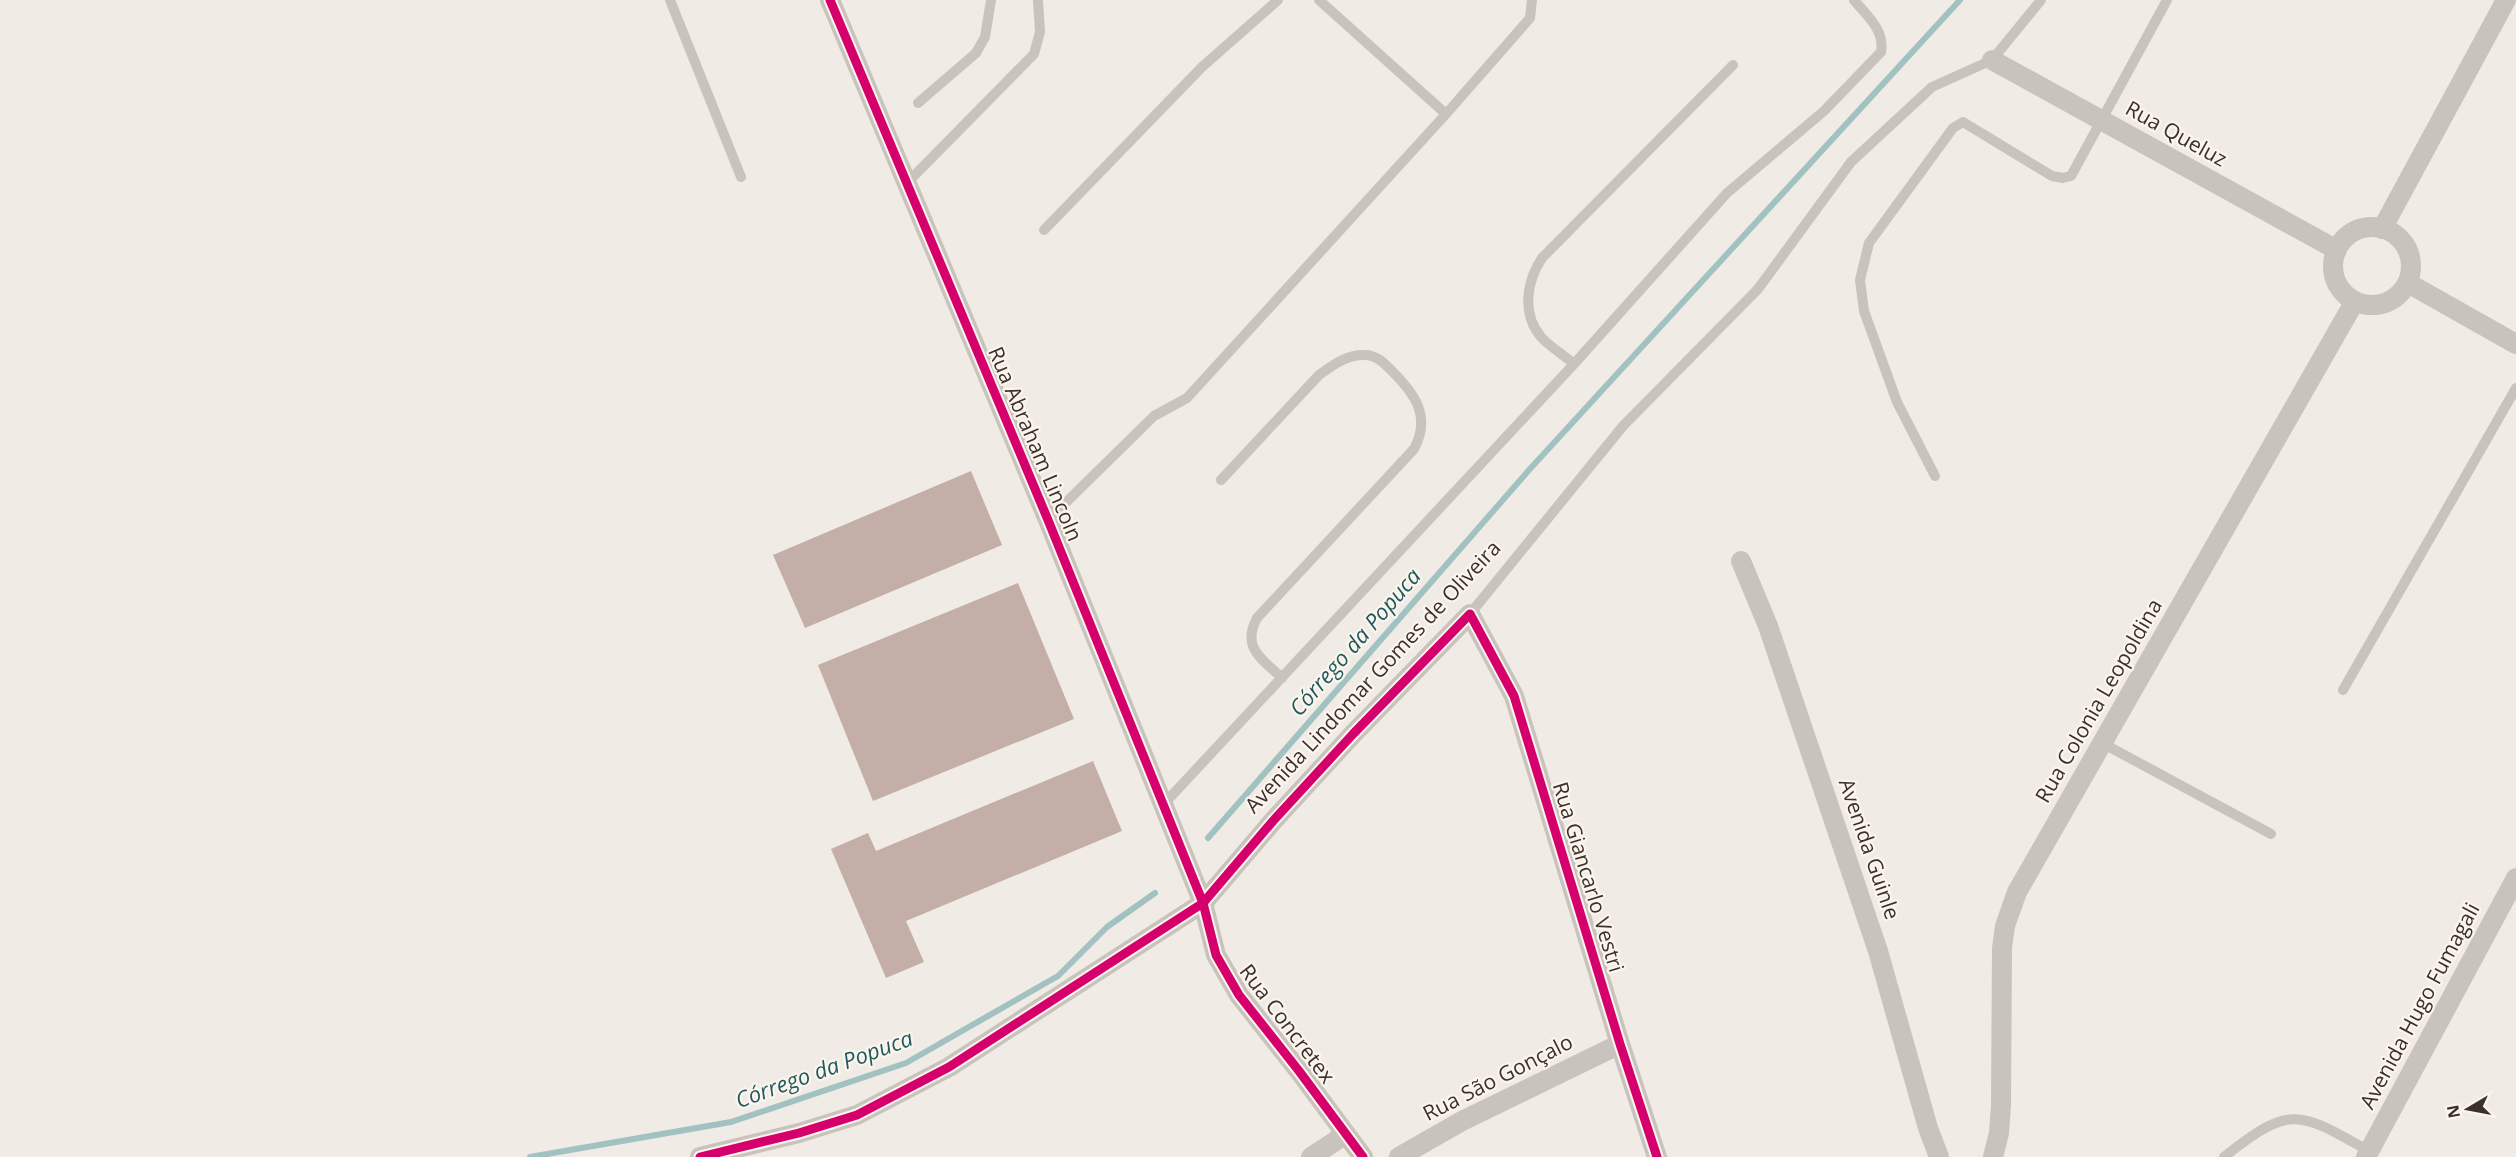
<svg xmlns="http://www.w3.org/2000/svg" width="2516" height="1157" viewBox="0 0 2516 1157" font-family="'Open Sans',sans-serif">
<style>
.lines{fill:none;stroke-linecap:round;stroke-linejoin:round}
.stream{stroke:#a1c2c1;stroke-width:6}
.building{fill:#c3afa7}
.lane{stroke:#c9c3be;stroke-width:10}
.street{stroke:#c9c3be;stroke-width:20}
.cycleway-casing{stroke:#fbf5ee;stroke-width:13}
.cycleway{stroke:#d6006c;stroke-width:9}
.labels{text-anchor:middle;stroke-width:4.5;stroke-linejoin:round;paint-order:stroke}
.street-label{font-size:21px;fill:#3b302b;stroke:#fbf5ee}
.water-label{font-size:22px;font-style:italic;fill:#1f5a5e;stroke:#fbf5ee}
</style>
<rect width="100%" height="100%" fill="#f0ebe5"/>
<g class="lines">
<path class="stream" d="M1208,838l321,-368 431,-470
M530,1157l201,-35 175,-59 152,-87 49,-49 48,-34"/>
</g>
<path class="building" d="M971,471l31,74 -197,83 -32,-73z
M1018,583l56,136 -201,82 -55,-136z
M1093,761l29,70 -216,90 18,41 -38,16 -55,-129 37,-16 8,18z"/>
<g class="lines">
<path class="lane" d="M670,0l71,177
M1319,0l127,114
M918,103l58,-50 9,-16 6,-37
M906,184l128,-130 6,-22 -2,-32
M1044,230l158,-163 76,-67
M1574,364c-10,-9 -24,-17 -33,-27 -20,-24 -14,-56 1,-79l191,-193
M1935,476l-38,-74 -33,-91 -4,-31 9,-37 84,-115 10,-6 89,54 11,2 8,-2 96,-176
M1221,480l98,-105c14,-10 28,-21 46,-20 12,0 20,9 27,16 24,24 39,46 22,78l-157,169c-16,30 5,41 25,60
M1048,520l106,-104 33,-18 259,-284 84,-96 2,-18
M1470,614l153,-188 135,-137 93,-127 81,-75 60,-27 49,-60
M2343,690l173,-302
M2102,743l169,91
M1162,806l412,-442 153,-171 97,-82 57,-59c4,-22 -14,-36 -27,-52
M2224,1157c67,-53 74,-46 145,-6"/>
<path class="street" d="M830,0l218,520 155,383 13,52 23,40 60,76 64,86
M1992,60l345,190
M2333 266a39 39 0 1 1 78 0a39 39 0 1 1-78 0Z
M2382,229l124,-229
M2408,283l108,61
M1741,561l27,65 110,325 50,177 11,29
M700,1157l99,-24 58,-18 92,-48 254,-164 70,-82 80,-87 117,-120 44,82 106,348 37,113
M1311,1157l35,-23
M1399,1157l63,-36 158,-77
M1993,1157l6,-24 2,-28 1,-157 3,-22 12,-34 338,-591
M2366,1157l150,-279"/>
<defs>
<path id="cycleway" d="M830,0l218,520 155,383 13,52 23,40 60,76 64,86
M700,1157l99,-24 58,-18 92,-48 254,-164 70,-82 80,-87 117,-120 44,82 106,348 37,113"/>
</defs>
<use href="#cycleway" class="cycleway-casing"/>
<use href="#cycleway" class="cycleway"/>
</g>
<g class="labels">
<g class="street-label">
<text transform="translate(2176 134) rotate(29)" y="7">Rua Queluz</text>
<text transform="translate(1035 444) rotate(67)" y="7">Rua Abraham Lincoln</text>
<text transform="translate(1373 677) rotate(-47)" y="7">Avenida Lindomar Gomes de Oliveira</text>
<text transform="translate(2099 701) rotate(-60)" y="7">Rua Colonia Leopoldina</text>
<text transform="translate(1869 849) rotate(71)" y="7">Avenida Guinle</text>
<text transform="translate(1588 877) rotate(73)" y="7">Rua Giancarlo Vestri</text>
<text transform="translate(2420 1006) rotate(-62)" y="7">Avenida Hugo Fumagali</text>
<text transform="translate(1287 1024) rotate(53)" y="7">Rua Concretex</text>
<text transform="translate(1498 1078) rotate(-27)" y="7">Rua São Gonçalo</text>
</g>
<g class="water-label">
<text transform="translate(1355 642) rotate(-49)" y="8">Córrego da Popuca</text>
<text transform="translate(824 1069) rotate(-20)" y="8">Córrego da Popuca</text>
</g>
</g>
<g transform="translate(2468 1109) rotate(260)" stroke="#fbf5ee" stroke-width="4.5" paint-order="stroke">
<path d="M0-4.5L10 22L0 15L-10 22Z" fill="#3b302b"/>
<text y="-9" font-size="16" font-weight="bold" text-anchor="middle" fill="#3b302b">N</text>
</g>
</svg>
